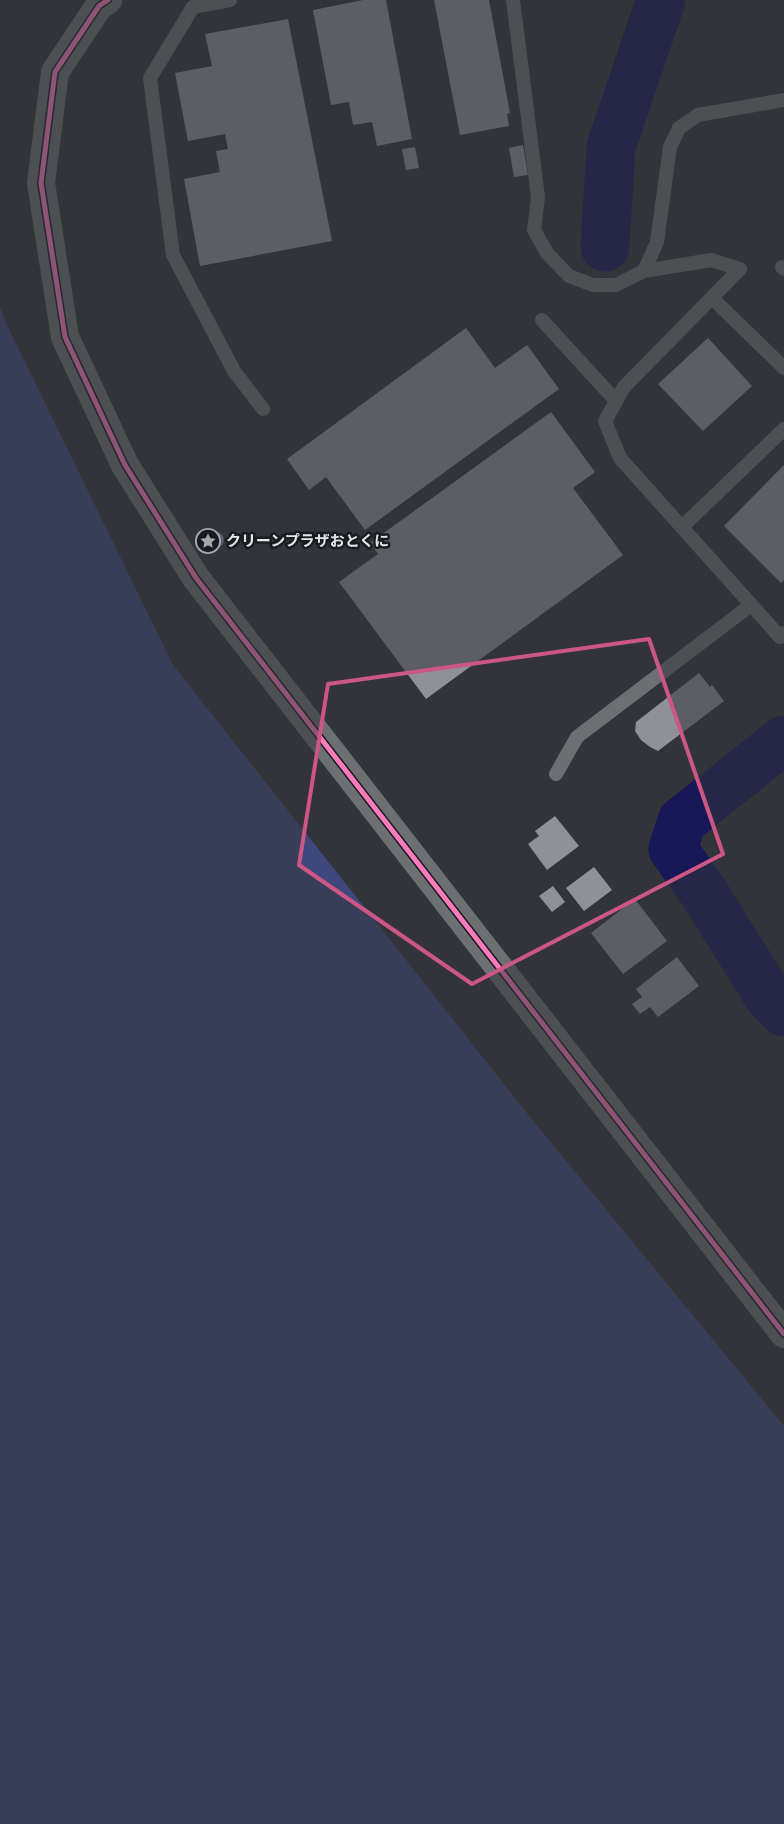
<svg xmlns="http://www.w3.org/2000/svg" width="784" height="1824" viewBox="0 0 784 1824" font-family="'Times New Roman','Noto Sans JP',serif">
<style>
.green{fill:#3e487d}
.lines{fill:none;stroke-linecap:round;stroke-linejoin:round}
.river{stroke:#181758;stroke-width:49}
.building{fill:#8f9196}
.service{stroke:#6e6f72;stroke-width:14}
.tertiary{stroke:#6e6f72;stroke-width:28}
.cycleway-casing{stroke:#1a1b1f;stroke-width:8}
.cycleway{stroke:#fd7abc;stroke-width:5}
.tree{fill:#838aa4}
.marked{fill:none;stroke:#cc5686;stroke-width:4;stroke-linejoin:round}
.labels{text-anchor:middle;stroke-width:5;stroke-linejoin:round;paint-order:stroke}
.poi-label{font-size:15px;font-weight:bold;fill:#e4e6ec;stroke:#1a1b1f;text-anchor:start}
</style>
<rect width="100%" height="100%" fill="#33343a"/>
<path class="green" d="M0,306l4,13 169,346 357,452 254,309v398h-784z"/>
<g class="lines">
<path class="river" d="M605,247l6,-100 50,-147
M784,740l-102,81 -9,28 31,44 65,104 15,15"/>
</g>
<path class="building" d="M363,0h23l26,139 -35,7 -5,-24 -19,3 -4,-23 -18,3 -18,-95z
M434,0h55l21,113 -3,1 2,12 -49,9z
M288,19l44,222 -132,25 -16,-87 36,-7 -4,-21 12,-2 -3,-15 -37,7 -13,-68 37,-7 -7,-32z
M523,145l5,30 -14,2 -5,-29z
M415,147l4,21 -13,2 -4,-21z
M466,328l29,40 32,-23 32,44 -194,141 -39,-53 -17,13 -22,-31z
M708,338l44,48 -49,45 -45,-47z
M551,412l44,60 -22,16 50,67 -197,144 -87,-117 39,-28 -8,-11z
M784,465v115l-3,3 -57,-57z
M699,673l11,14 2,-2 12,16 -66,50 -8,-4 -9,-7 -6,-9 1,-9z
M555,816l24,30 -32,24 -19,-26 11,-8 -4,-5z
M594,867l18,23 -28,21 -18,-23z
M553,886l12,16 -13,10 -13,-16z
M635,899l32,42 -44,33 -32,-41z
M677,957l22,29 -41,31 -8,-10 -10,7 -8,-10 10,-7 -6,-8z"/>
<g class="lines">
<path class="service" d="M230,0l-37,7 -43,71 23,177 61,116 29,38
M513,0l25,197 -4,33 13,23 22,23 24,9h23l28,-14 13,-29 13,-95 9,-19 19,-13 86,-15
M782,267l2,2
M644,271l67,-11 29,9 -116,118 -19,34 15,37 160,179 4,-4
M712,298l72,70
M542,320l74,81
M682,527l102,-98
M556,774l21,-37 174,-132"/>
<path class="tertiary" d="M108,0l-9,6 -44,66 -14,111 24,154 60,128 71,113 588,756"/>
<defs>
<path id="cycleway" d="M108,0l-9,6 -44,66 -14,111 24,154 60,128 71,113 588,756"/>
</defs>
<use href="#cycleway" class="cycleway-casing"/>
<use href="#cycleway" class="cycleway"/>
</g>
<circle class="tree" cx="216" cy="540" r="8"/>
<path d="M0 0H784V1824H0ZM649,639l74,215 -251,130 -173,-119 29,-181z" fill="#33343a" fill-opacity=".55" fill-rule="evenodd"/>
<path class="marked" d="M649,639l74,215 -251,130 -173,-119 29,-181z"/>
<defs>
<symbol id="sight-ring" viewBox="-11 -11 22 22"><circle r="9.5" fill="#1a1b1f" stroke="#a6a8ae" stroke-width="1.5"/><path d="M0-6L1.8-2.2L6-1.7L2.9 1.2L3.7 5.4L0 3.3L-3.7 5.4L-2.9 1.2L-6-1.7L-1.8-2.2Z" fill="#a6a8ae"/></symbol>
</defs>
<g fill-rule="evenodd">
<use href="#sight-ring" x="194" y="527" width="28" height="28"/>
</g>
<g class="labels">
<g class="poi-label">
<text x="226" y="546">クリーンプラザおとくに</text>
</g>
</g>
</svg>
